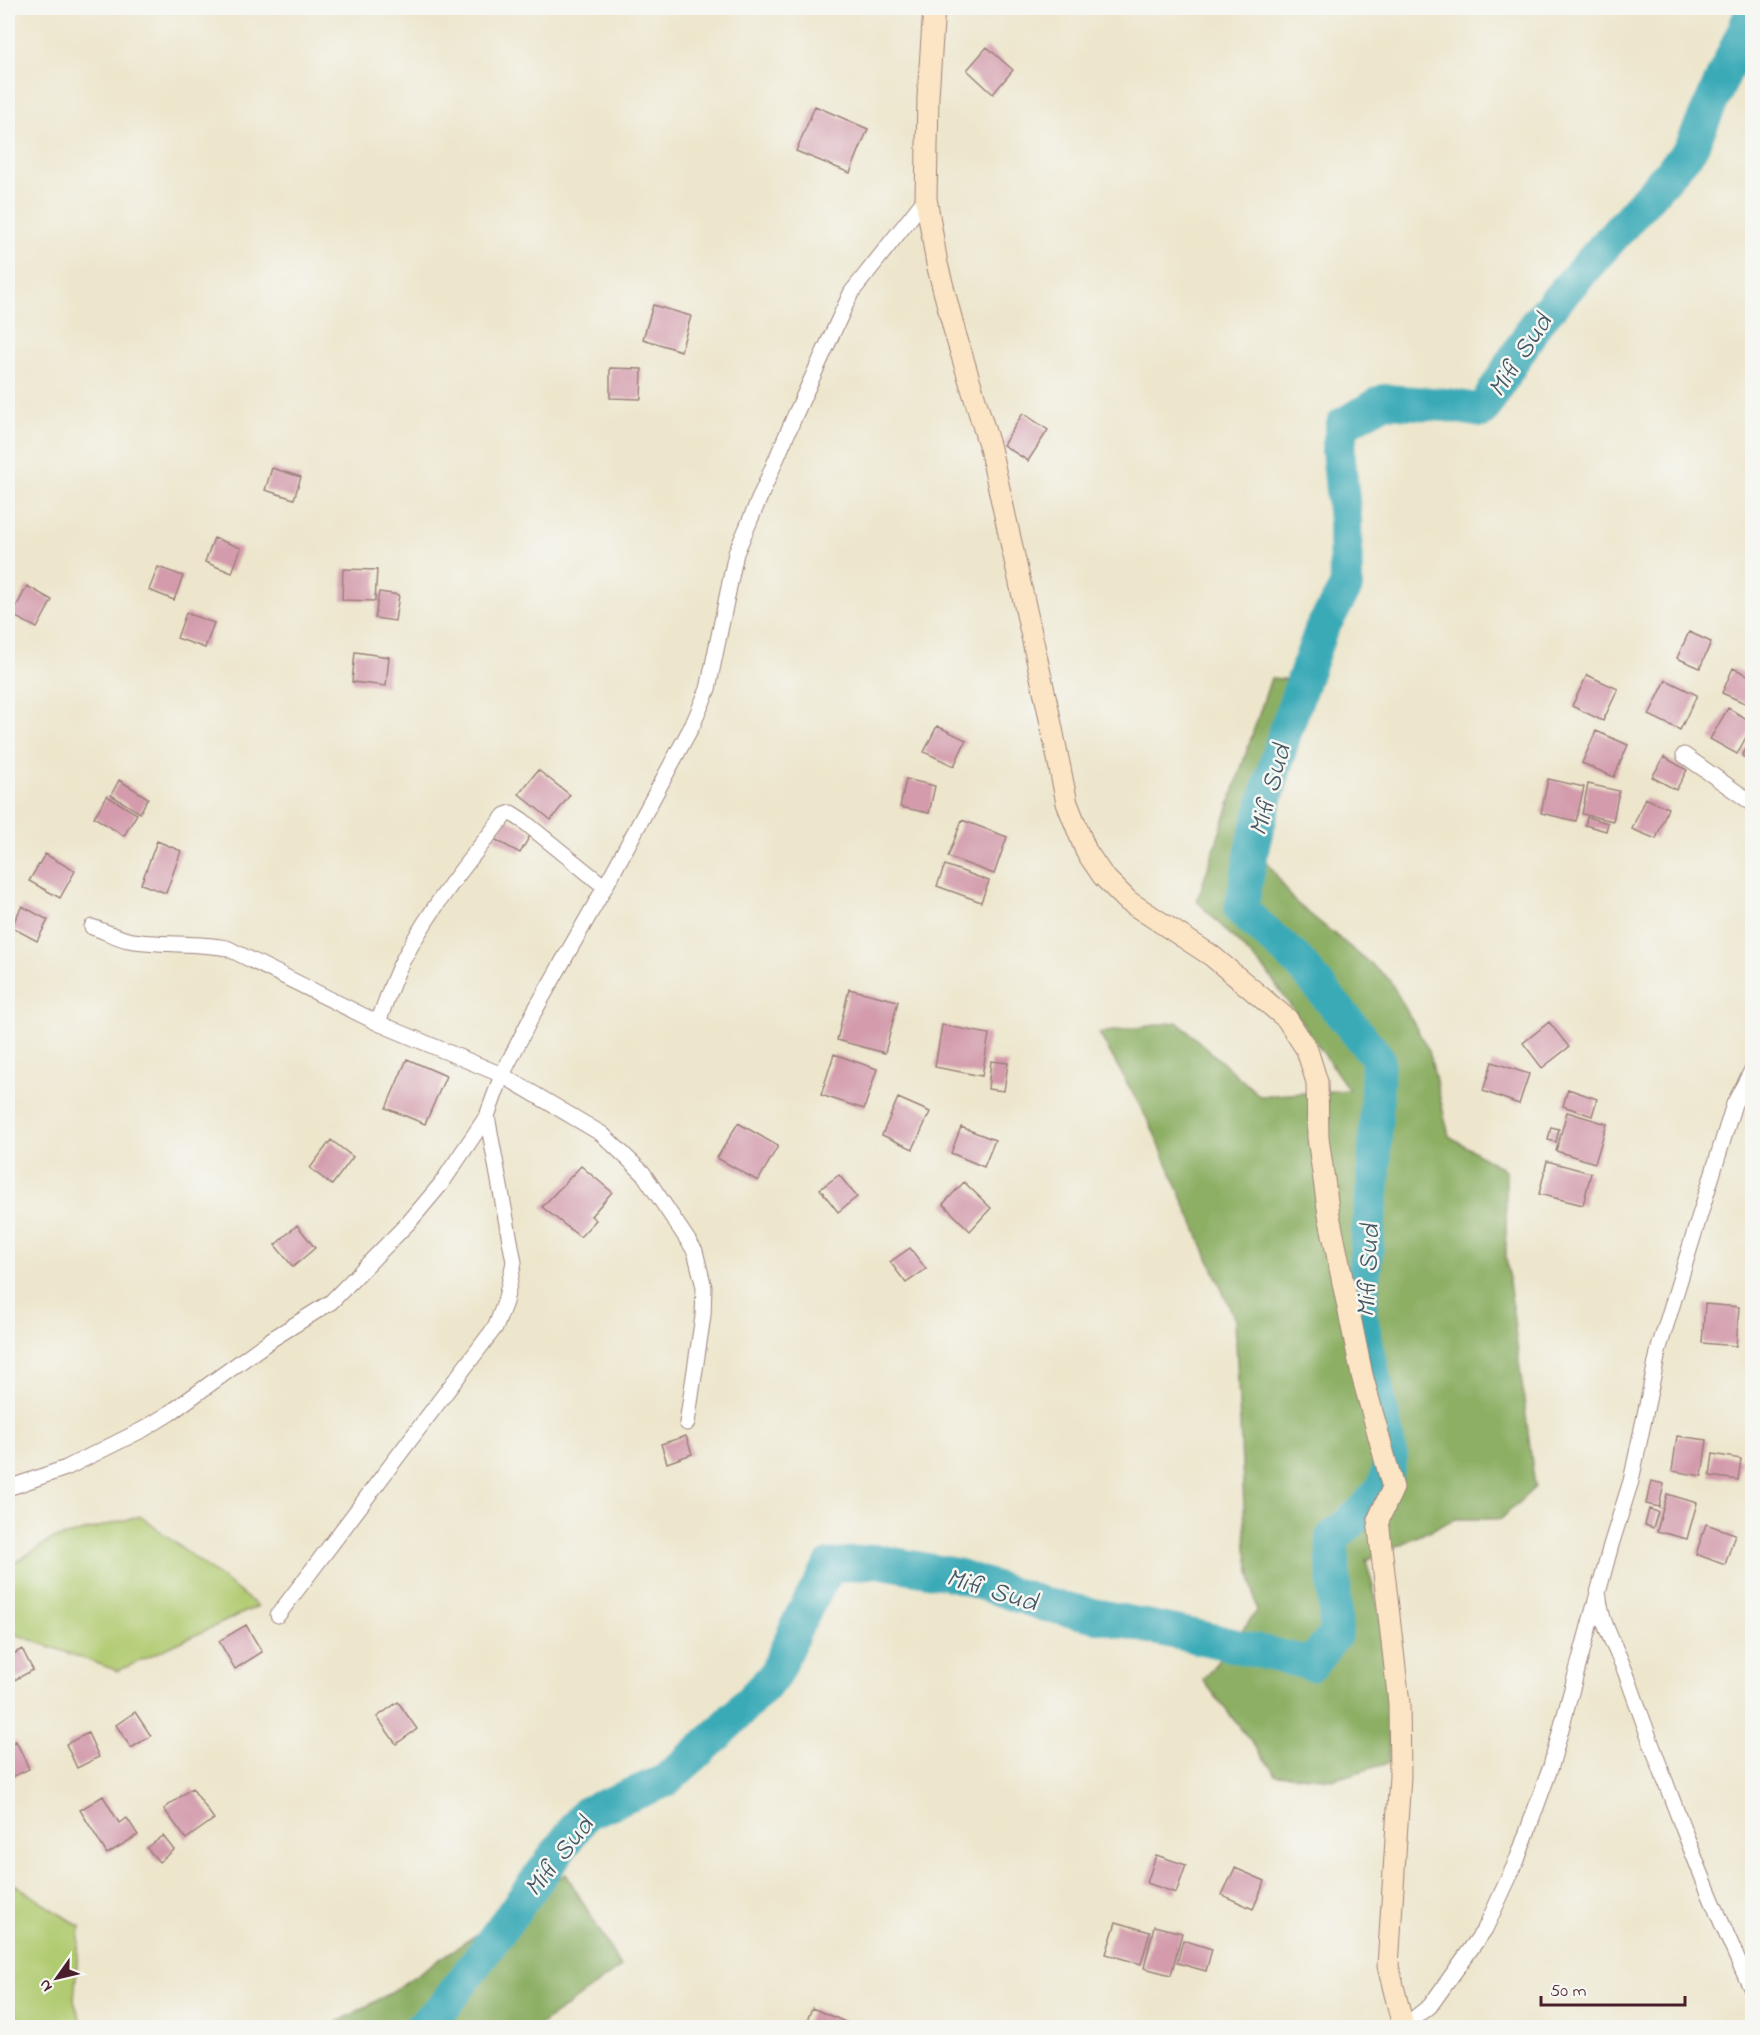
<svg xmlns="http://www.w3.org/2000/svg" width="1760" height="2035" viewBox="0 0 1760 2035" font-family="'Indie Flower',sans-serif">
<style>
.green{fill:#b1cb71;stroke:#7e754e;stroke-width:1.5}
.forest{fill:#8caf63;stroke:#6b6747;stroke-width:1.5}
.lines{fill:none;stroke-linecap:round;stroke-linejoin:round}
.river{stroke:#3aaab7;stroke-width:34}
.building{fill:#d39bac}
.street-casing{stroke:#9c827c;stroke-width:17}
.secondary-casing{stroke:#9c827c;stroke-width:23}
.street{stroke:#fff;stroke-width:15}
.secondary{stroke:#fce5c4;stroke-width:21}
.labels{text-anchor:middle;stroke-width:5;stroke-linejoin:round;paint-order:stroke}
.water-label{font-size:27px;font-style:italic;fill:#445763;stroke:#f6f6f2}
</style>
<rect width="100%" height="100%" fill="#f6f6f2"/>
<filter id="ink" filterUnits="userSpaceOnUse"><feTurbulence type="fractalNoise" baseFrequency=".0167" numOctaves="2"/><feDisplacementMap in="SourceGraphic" scale="12" xChannelSelector="R" yChannelSelector="G"/><feConvolveMatrix kernelMatrix="1 2 1 2 8 2 1 2 1" color-interpolation-filters="sRGB"/></filter>
<filter id="wash" filterUnits="userSpaceOnUse"><feTurbulence type="fractalNoise" baseFrequency=".008" numOctaves="4" result="noise"/><feDisplacementMap in="SourceGraphic" scale="24" xChannelSelector="R" yChannelSelector="G"/><feGaussianBlur stdDeviation="1.35" result="paint"/><feColorMatrix in="noise" values="0 0 0 0 0 0 0 0 0 0 0 0 0 0 0 0 0 1.4 0 .05"/><feComposite in="paint" operator="in"/></filter>
<g filter="url(#wash)">
<rect width="100%" height="100%" fill="#ede6cc"/>
<path class="green" d="M140,1516l118,90 -140,65 -103,-37h-7v-67l43,-27z
M8,1849l1,32 71,46 -6,74 9,26h-75z"/>
<path class="forest" d="M1271,678l47,4 -57,171 33,48 95,78 40,72 20,85 57,35v86l29,230 -34,32h-46l-89,41 25,97 -2,106 -54,16 -59,-5 -73,-94 54,-69 -11,-63 -11,-228 -84,-194 -52,-93 78,-11 83,74 89,-6 -82,-118 -70,-71z
M566,1874l55,93 -84,60h-208l56,-31z"/>
<g class="lines">
<path class="river" d="M420,2028l26,-24 140,-191 79,-32 53,-47 56,-58 28,-61 28,-49 47,-5 79,14 90,30 161,34 105,25 24,-31 -4,-95 32,-28 20,-24 7,-30 -31,-144 14,-137 4,-117 -80,-97 -57,-51 13,-70 31,-108 36,-102 25,-43 -1,-66 -7,-71 5,-26 41,-23 63,4 35,6 55,-89 153,-172 62,-138"/>
</g>
<g id="blocks">
<path class="building" d="M987,47l26,23 -20,24 -26,-24z
M815,106l53,23 -18,44 -54,-22z
M653,305l38,11 -10,35 -38,-12z
M610,368l32,1 -1,30 -31,-1z
M1023,413l25,17 -20,31 -25,-16z
M272,468l29,9 -7,22 -29,-9z
M214,538l27,10 -9,25 -27,-11z
M158,567l25,9 -9,24 -25,-10z
M343,569l34,1 -2,31 -33,-1z
M27,586l25,14 -15,28 -25,-13z
M379,592l20,3 -4,26 -20,-3z
M186,613l28,10 -9,25 -28,-10z
M1689,632l22,10 -11,26 -23,-10z
M355,652l34,5 -3,29 -34,-4z
M1733,668l19,9v16l-5,11 -25,-11z
M1587,675l31,14 -15,32 -31,-15z
M1666,680l31,15 -17,35 -31,-15z
M1728,708l24,14v4l-15,28 -27,-15z
M937,726l29,14 -12,26 -30,-14z
M1596,731l32,14 -14,32 -32,-14z
M1751,740l1,1v21l-10,-6z
M1664,757l23,13 -11,20 -24,-13z
M538,770l32,25 -19,25 -32,-26z
M906,779l29,7 -6,27 -29,-6z
M1548,779l36,8 -8,34 -35,-8z
M119,780l29,18 -8,15 -29,-18z
M1588,784l31,7 -6,30 -31,-7z
M107,796l30,18 -13,22 -30,-19z
M1645,798l23,10 -12,31 -24,-10z
M1587,817l21,6 -2,8 -21,-6z
M506,818l26,14 -12,21 -26,-14z
M962,820l45,17 -13,37 -46,-17z
M157,841l24,10 -15,42 -25,-9z
M45,854l30,17 -15,27 -31,-17z
M945,865l44,16 -8,21 -44,-16z
M22,906l26,14 -11,21 -26,-14z
M849,989l49,12 -13,52 -48,-13z
M1549,1022l20,25 -27,21 -19,-25z
M942,1025l47,9 -7,42 -47,-9z
M834,1054l43,15 -13,40 -43,-14z
M407,1059l39,17 -21,48 -39,-16z
M991,1061l17,2 -4,28 -16,-2z
M1492,1062l37,12 -10,30 -36,-13z
M1568,1089l29,10 -5,17 -29,-10z
M898,1098l32,14 -17,37 -31,-14z
M1567,1112l40,12 -12,39 -39,-12z
M738,1123l40,23 -20,35 -41,-23z
M961,1127l34,13 -11,27 -33,-14z
M1551,1127l8,2 -3,13 -8,-2z
M331,1140l22,17 -21,28 -22,-17z
M1547,1161l44,12 -8,32 -44,-11z
M581,1166l31,26 -21,24 5,4 -16,17 -38,-30z
M839,1175l18,22 -19,15 -18,-23z
M964,1182l27,26 -21,23 -27,-27z
M297,1225l18,23 -22,19 -18,-22z
M910,1248l16,21 -20,14 -16,-21z
M1705,1304l34,3 -3,39 -34,-3z
M686,1436l6,18 -25,9 -6,-19z
M1677,1436l30,4 -5,36 -30,-5z
M1713,1454l28,5 -3,21 -28,-4z
M1651,1481l13,3 -5,23 -13,-3z
M1667,1494l30,9 -10,36 -30,-8z
M1649,1509l9,3 -5,16 -8,-3z
M1706,1524l29,10 -10,31 -29,-11z
M246,1625l16,27 -27,17 -16,-28z
M22,1649l11,21 -24,13 -1,-26z
M398,1702l19,27 -21,15 -19,-27z
M135,1712l16,24 -20,12 -15,-23z
M88,1733l11,24 -22,11 -11,-24z
M16,1741l13,28 -21,10v-34z
M192,1788l22,31 -28,20 -22,-30z
M103,1796l16,27 8,-5 11,17 -31,19 -27,-44z
M163,1836l11,14 -15,12 -12,-14z
M1156,1855l30,10 -10,28 -29,-10z
M1235,1868l30,13 -12,28 -31,-14z
M1116,1922l34,10 -9,32 -35,-10z
M1154,1926l28,7 -11,42 -27,-7z
M1183,1940l29,9 -6,22 -29,-8z
M812,2008l36,15 -2,5h-42z"/>
</g>
</g>
<g filter="url(#ink)">
<use href="#blocks" fill-opacity="0" stroke="#9c827c" stroke-width="1.5"/>
<g class="lines">
<defs>
<path id="street" d="M1684,755l68,48
M92,927c12,4 24,10 36,13 32,6 66,2 99,8l151,75 124,52 100,59 41,39 52,78 9,36 -1,29 -16,107
M378,1023c8,-22 15,-45 26,-65 28,-52 64,-97 101,-143l6,-2 11,7 83,67
M8,1488l58,-20 78,-39 26,-16 102,-74 59,-37 79,-81 31,-37 46,-68 15,-41 32,-63 71,-125 88,-163 15,-35 28,-136 60,-140 55,-120 75,-95
M1599,1597c2,29 20,55 29,82 38,106 76,210 124,311
M278,1615l218,-289 9,-24 9,-40 -27,-146
M1402,2028l28,-22 55,-77 32,-69 34,-94 60,-221 20,-64 28,-133 75,-244 18,-34"/>
<path id="secondary" d="M934,8l-6,88 -2,102 11,66 18,69 35,115 58,261 19,94 19,48 17,25 25,25 84,55 75,63 20,31 10,32 1,56 11,77 33,160 31,113 -15,32 21,183 1,73 -12,190 15,60"/>
</defs>
<use href="#street" class="street-casing"/>
<use href="#secondary" class="secondary-casing"/>
<use href="#street" class="street"/>
<use href="#secondary" class="secondary"/>
</g>
</g>
<g class="labels">
<g class="water-label">
<text transform="translate(1519 355) rotate(-56)" y="9">Mifi Sud</text>
<text transform="translate(1269 790) rotate(-74)" y="9">Mifi Sud</text>
<text transform="translate(1367 1271) rotate(-87)" y="9">Mifi Sud</text>
<text transform="translate(992 1589) rotate(17)" y="9">Mifi Sud</text>
<text transform="translate(558 1856) rotate(-51)" y="9">Mifi Sud</text>
</g>
</g>
<rect width="1760" height="2035" fill="none" stroke="#f6f6f2" stroke-width="30"/>
<g transform="translate(57 1978) rotate(236)" stroke="#f6f6f2" stroke-width="4.5" paint-order="stroke">
<path d="M0-4.5L10 22L0 15L-10 22Z" fill="#4a1f2b"/>
<text y="-9" font-size="16" font-weight="bold" text-anchor="middle" fill="#4a1f2b">N</text>
</g>
<path d="M1541 1996v9h144v-9" fill="none" stroke="#4a1f2b" stroke-width="3"/>
<text x="1550" y="1996" font-size="18" fill="#4a1f2b" stroke="#f6f6f2" stroke-width="4.5" paint-order="stroke">50 m</text>
</svg>
